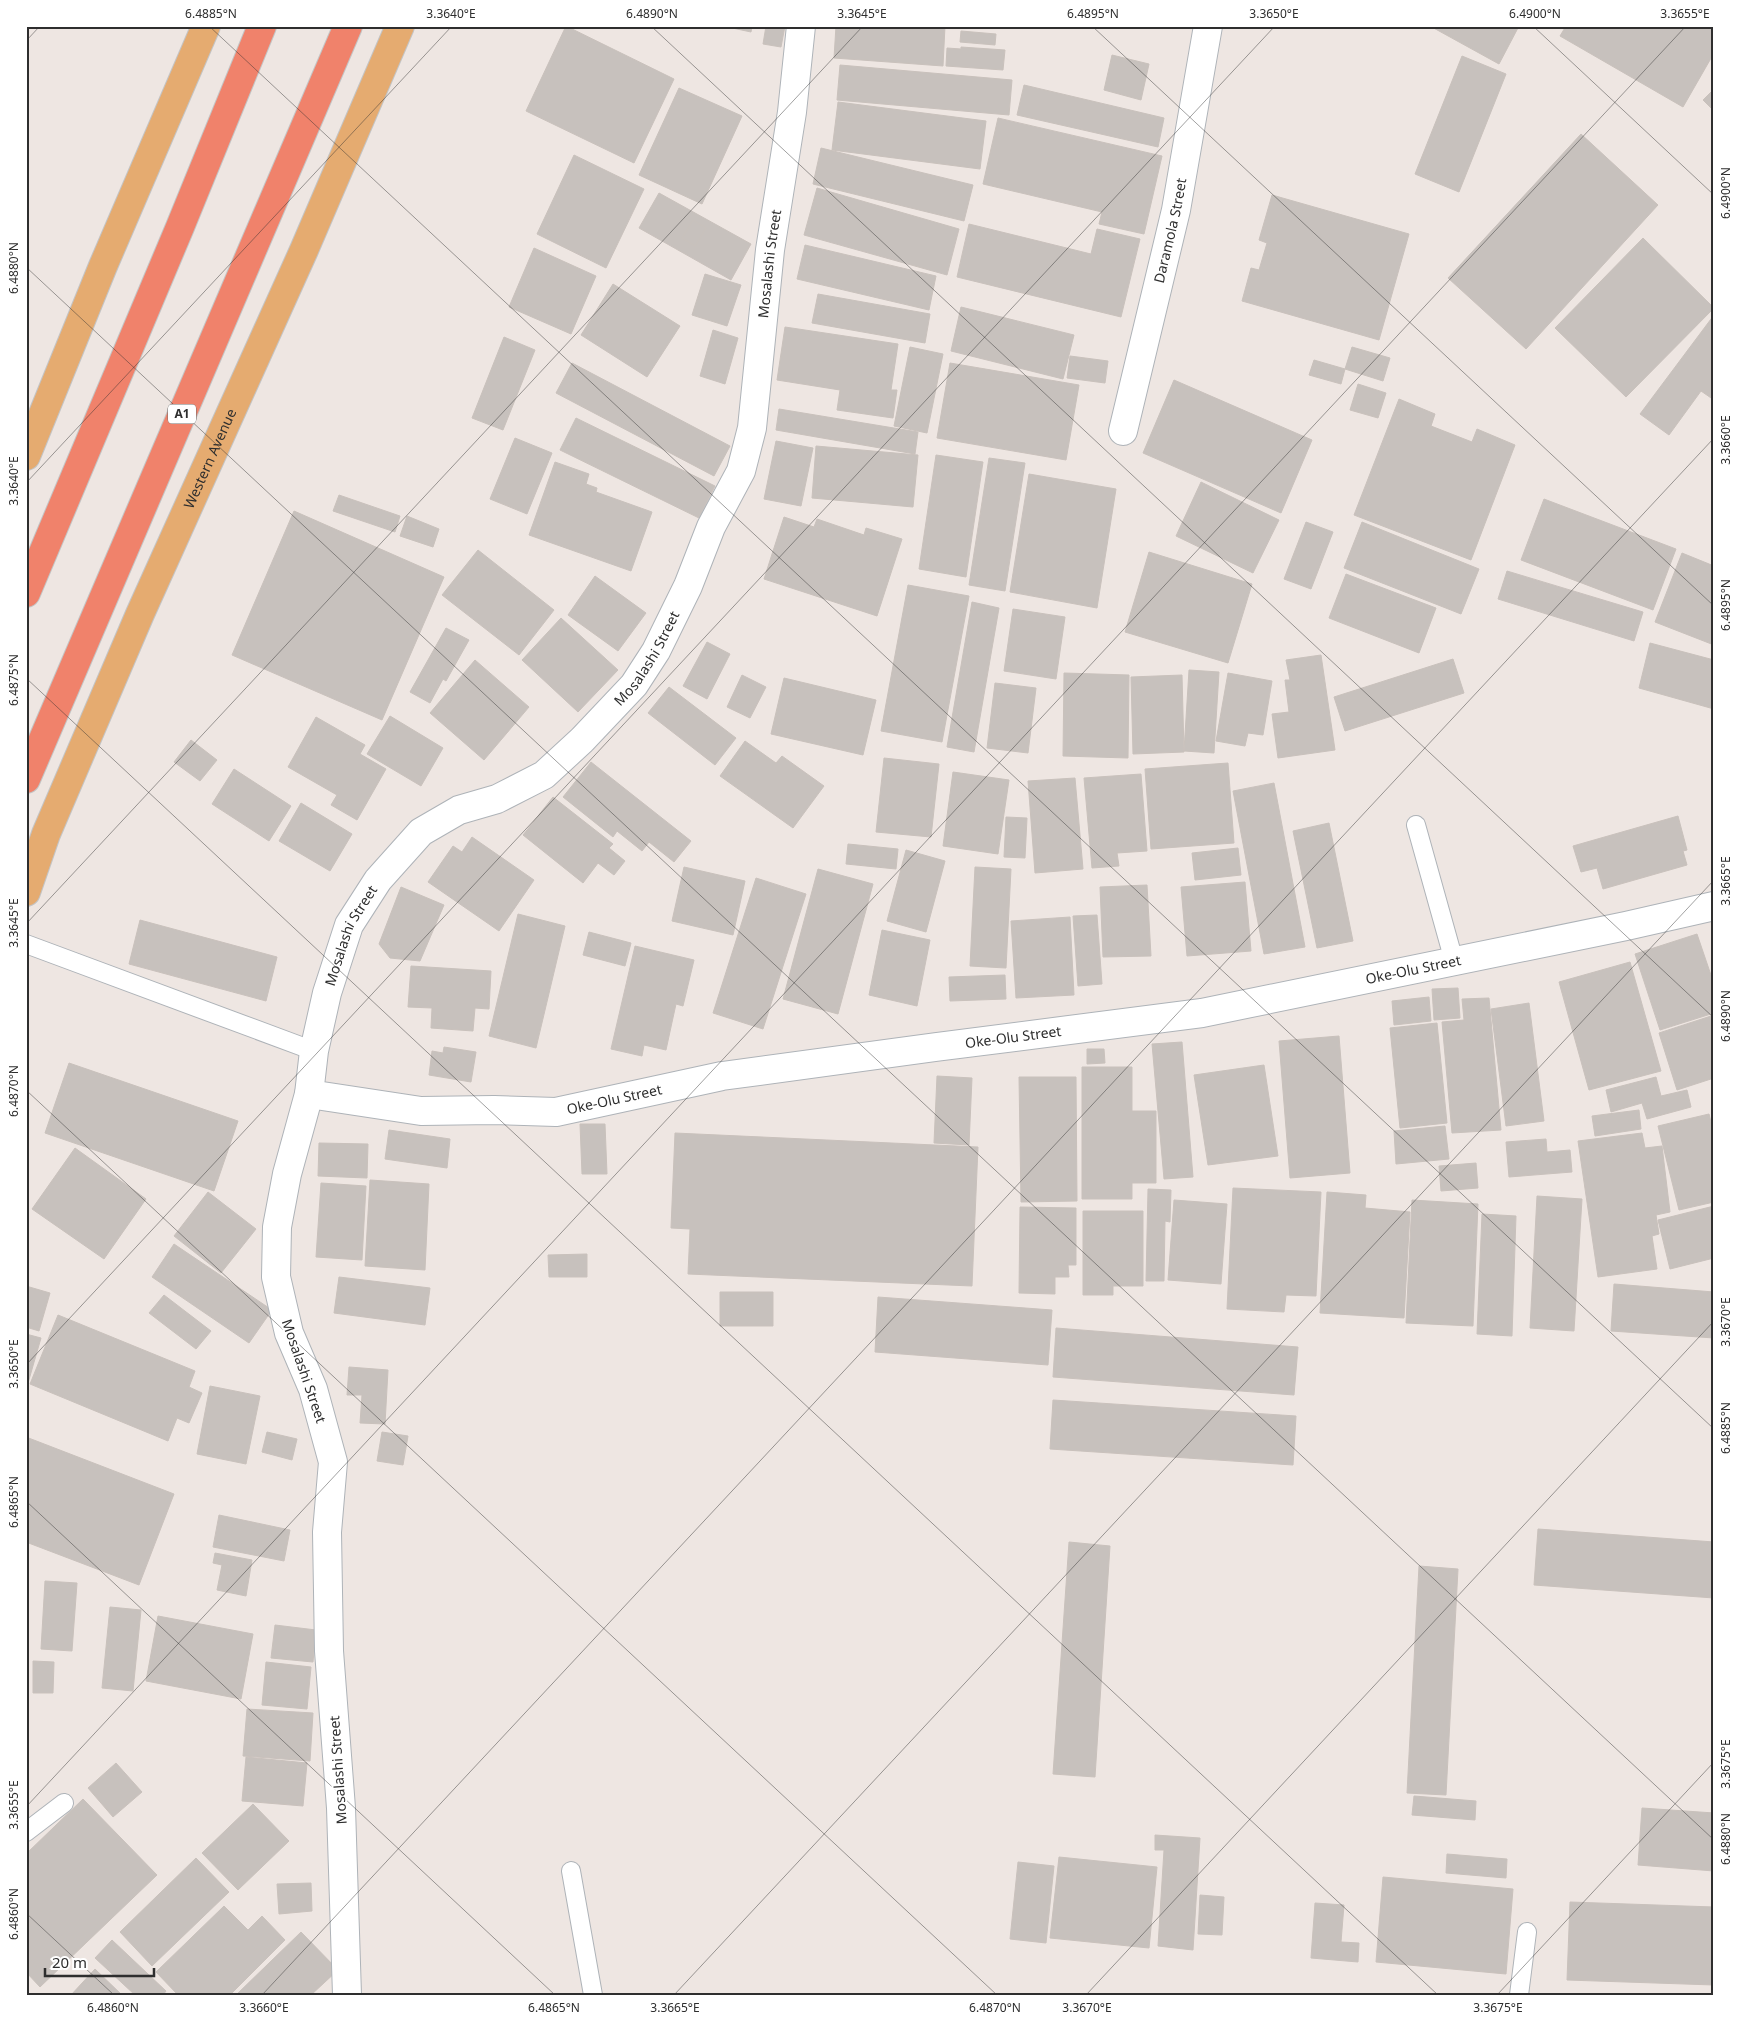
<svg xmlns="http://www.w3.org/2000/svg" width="1740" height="2021" viewBox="0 0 1740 2021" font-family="'Noto Sans',sans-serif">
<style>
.building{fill:#c7c1bd;stroke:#c9c1bc;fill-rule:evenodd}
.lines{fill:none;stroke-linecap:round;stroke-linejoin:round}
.lane-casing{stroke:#aeb3b8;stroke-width:20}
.street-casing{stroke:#aeb3b8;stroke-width:30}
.primary-casing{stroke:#c4c4c4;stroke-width:30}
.highway-casing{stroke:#c4c4c4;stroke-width:30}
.lane{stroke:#fff;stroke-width:18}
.street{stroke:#fff;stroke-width:28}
.primary{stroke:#e5ab70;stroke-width:28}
.highway{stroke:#f0826b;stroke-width:28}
.ticks{fill:none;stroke:#2e2e2e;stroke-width:1;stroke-opacity:0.45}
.labels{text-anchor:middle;stroke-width:4;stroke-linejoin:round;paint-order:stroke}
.shield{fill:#fff;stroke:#6d6d6d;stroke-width:1}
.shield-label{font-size:12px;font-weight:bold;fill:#2e2e2e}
.street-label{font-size:14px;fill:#2e2e2e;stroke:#fff}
.neatline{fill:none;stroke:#2e2e2e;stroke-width:2}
.ticks-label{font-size:12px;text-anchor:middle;fill:#2e2e2e}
</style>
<rect width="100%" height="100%" fill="#eee6e2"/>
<path class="building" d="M566,26l108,53 -40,84 -108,-52z
M723,26h29l-1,6z
M766,26h19l-4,21 -18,-3z
M836,26h109l-2,40 -109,-8z
M1430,26h89l-20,38z
M1566,26h148v27l-31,54 -123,-71z
M961,31l35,3 -1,11 -35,-3z
M961,47l44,3 -2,20 -57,-4 1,-18 14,1z
M1112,55l37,9 -8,36 -37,-10z
M1462,56l44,18 -47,118 -44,-18z
M840,65l172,15 -3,35 -172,-15z
M1024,85l140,33 -6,29 -141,-32z
M679,88l63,28 -40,88 -63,-29z
M1714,89v22l-11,-11z
M838,102l148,19 -6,48 -148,-19z
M998,118l164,38 -18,78 -45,-10 3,-12 -119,-28z
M1581,134l77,71 -132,144 -78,-71z
M821,148l152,37 -9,36 -151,-37z
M574,155l70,34 -38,79 -69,-34z
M817,188l142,41 -12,46 -143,-40z
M659,193l92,51 -20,36 -92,-52zM693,220l13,8 -11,18 -13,-8z
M1272,195l137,39 -30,106 -137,-39 9,-33 8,2 8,-27 -8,-3z
M693,220l13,8 -11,18 -13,-8z
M969,224l122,30 6,-25 43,10 -19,78 -164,-40z
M1643,238l71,70 -88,89 -71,-69z
M805,245l131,31 -7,34 -132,-31z
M534,248l62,28 -25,58 -62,-27z
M705,274l36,11 -14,41 -35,-11z
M613,284l67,42 -33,51 -66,-42z
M818,294l112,20 -5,29 -113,-20z
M961,307l113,28 -11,44 -112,-28z
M1714,315v85l-13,-9 -32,44 -29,-21z
M785,327l113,17 -7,46h6l-4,28 -56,-8 3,-20 -63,-10z
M713,330l25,8 -13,46 -25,-8z
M504,337l31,13 -32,80 -31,-12z
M910,347l33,7 -16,79 -33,-7z
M1352,347l38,11 -7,23 -38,-12z
M1070,356l38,5 -3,22 -38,-5z
M1314,360l31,9 -4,15 -32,-9z
M572,363l158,83 -16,30 -158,-83z
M950,363l129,22 -13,75 -129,-22z
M1174,380l138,60 -31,73 -138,-60z
M1358,384l28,9 -8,25 -28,-8z
M1399,399l36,15 -4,12 41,16 5,-13 38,16 -44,115 -117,-45z
M779,409l139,23 -3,22 -139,-24z
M576,418l139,68 -16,32 -139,-68z
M515,438l37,15 -25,61 -37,-15z
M776,441l37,7 -12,58 -37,-7z
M816,446l102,9 -5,52 -101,-9z
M936,455l47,7 -17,115 -47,-8z
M989,458l36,5 -20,128 -36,-6z
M555,462l34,12 -3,10 11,4 -1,4 56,20 -21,59 -102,-36z
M1029,474l87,15 -19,119 -87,-16z
M1201,482l78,38 -26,53 -77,-37z
M339,495l61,21 -5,16 -62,-21z
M1544,499l132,50 -23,61 -132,-50z
M294,511l150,66 -62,143 -150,-65z
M407,516l32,13 -6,18 -33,-11z
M784,517l30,10 3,-8 47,16 2,-7 36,11 -25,77 -113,-37z
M1306,522l27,10 -22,57 -27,-10z
M1362,522l117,47 -18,45 -117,-46z
M478,550l76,60 -35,45 -77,-60z
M1149,552l103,32 -24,79 -103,-31z
M1682,553l32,13v79l-59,-23z
M1507,571l136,41 -9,29 -136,-42z
M1346,574l90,34 -17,45 -90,-35z
M595,576l51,37 -28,38 -50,-36z
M908,585l61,11 -27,146 -61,-11z
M972,602l27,6 -25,144 -27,-5z
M1013,609l52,8 -9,62 -52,-8z
M561,618l57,52 -40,42 -56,-52z
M446,628l23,12 -23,41 -3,-2 -13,24 -20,-11z
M707,642l23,12 -23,45 -24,-13z
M1650,643l64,17v49l-75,-21z
M1321,655l14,95 -57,8 -6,-44 17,-2 -4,-32h5l-4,-20z
M1453,659l11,34 -119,38 -11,-34z
M475,660l54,47 -45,53 -54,-47z
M1189,670l30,2 -5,81 -30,-2z
M1064,673l65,2 -1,83 -65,-2z
M1228,673l44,8 -9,54 -15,-2 -3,13 -29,-5z
M742,675l24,12 -16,31 -23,-11z
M1182,675l2,77 -51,2 -2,-77z
M784,678l92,22 -13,55 -92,-21z
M995,683l41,5 -8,65 -41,-5z
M669,687l67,51 -21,27 -67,-52z
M390,716l53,32 -22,38 -54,-32z
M316,717l49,28 -5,9 26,15 -29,51 -26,-15 6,-10 -49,-28z
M191,740l26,20 -17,21 -26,-19z
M745,741l31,22 6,-7 42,30 -31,42 -73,-52z
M884,758l55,6 -8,73 -55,-5z
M591,762l100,79 -17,21 -25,-20 -7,9 -25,-20 -4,6 -50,-40z
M1228,763l6,80 -83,6 -6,-80z
M234,769l57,37 -22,35 -57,-37z
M953,772l56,8 -11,74 -55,-8z
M1141,774l6,77 -30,2 2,13 -27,2 -8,-90z
M1075,778l8,91 -48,4 -7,-92z
M1274,783l31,164 -41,7 -31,-163z
M553,797l60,47 -4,4 16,13 -11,14 -16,-12 -15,20 -60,-48z
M301,803l51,31 -22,37 -51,-30z
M1678,816l9,34 -4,1 4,14 -84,24 -6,-21 -16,4 -8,-26z
M1006,817l21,1 -2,40 -21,-1z
M1329,823l24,118 -36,7 -24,-117z
M472,837l62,43 -35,51 -71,-49 25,-36 9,6z
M848,844l50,5 -2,20 -50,-5z
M1238,848l3,27 -46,5 -3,-27z
M906,850l39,11 -19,71 -39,-11z
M684,867l61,14 -12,54 -61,-14z
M975,867l36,2 -5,99 -36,-2z
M818,869l55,15 -35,130 -55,-15z
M756,878l50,16 -43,135 -50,-16z
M1245,882l6,69 -64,5 -6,-69z
M1147,885l4,71 -48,1 -3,-70z
M401,887l43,18 -24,56 -30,-3 -11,-14z
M518,914l47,12 -29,122 -47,-12z
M1097,915l5,69 -24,2 -5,-70z
M1070,917l4,78 -58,3 -5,-77z
M140,920l137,37 -11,44 -137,-37z
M882,930l48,10 -13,66 -48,-11z
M589,932l42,11 -6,23 -42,-11z
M1697,934l17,50v29l-54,17 -25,-76z
M635,946l59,14 -11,46 -7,-2 -10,46 -22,-5 -2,11 -31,-7z
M1630,962l31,109 -72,19 -30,-108z
M411,966l80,5 -2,38 -14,-1 -2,23 -42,-3 1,-20 -24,-1z
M1005,975l1,24 -56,2 -1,-24z
M1458,988l2,30 -26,2 -2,-31z
M1429,997l2,24 -37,4 -2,-24z
M1489,998l12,132 -49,3 -10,-111 22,-2 -2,-21z
M1529,1003l15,118 -38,5 -15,-117z
M1714,1015v63l-37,12 -18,-57z
M1437,1023l10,100 -47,5 -10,-100z
M1339,1036l11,137 -60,5 -11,-137z
M1182,1042l11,135 -29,2 -12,-135z
M444,1047l32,5 -5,30 -42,-7 3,-24 11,2z
M1087,1049h17l1,14 -18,1z
M69,1063l169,58 -24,70 -169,-58z
M1264,1065l14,91 -70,9 -14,-90z
M1082,1067h50v44h24v72h-24v16h-50z
M937,1076l35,2 -3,67 -35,-2z
M1019,1077h57l1,124 -56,1z
M1656,1077l5,19 26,-6 4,17 -44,12 -5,-16 -31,9 -5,-22z
M1639,1110l2,19 -46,7 -3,-20z
M1709,1114l5,20v68l-35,8 -21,-84z
M580,1124h25l2,50h-25z
M1445,1126l4,33 -53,5 -2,-33z
M389,1130l61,9 -3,29 -62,-9z
M675,1133l303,14 -6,139 -284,-12 2,-45 -19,-1z
M1642,1133l3,15 17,-2 8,66 -14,3 3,19 -7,2 5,33 -59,8 -20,-136z
M1546,1139l1,13 23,-2 2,22 -63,5 -3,-35z
M319,1143l49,1 -1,34 -49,-2z
M75,1148l71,51 -42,60 -72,-50z
M1476,1163l2,25 -37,3 -2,-25z
M370,1180l59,4 -4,86 -60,-4z
M321,1183l45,3 -4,74 -46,-3z
M1233,1188l88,4 -5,104 -30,-1 -2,17 -57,-3z
M1148,1189l23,1 -1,32 -5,-1 -1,60h-18z
M208,1192l48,37 -35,44 -47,-37z
M1327,1192l39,3 -1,13 45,4 -6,106 -84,-5z
M1537,1196l45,3 -8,132 -44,-3z
M1174,1200l53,4 -6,80 -53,-4z
M1412,1200l66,4 -5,122 -67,-3z
M1714,1206v52l-44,11 -12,-49z
M1020,1207l56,1v57h-8l1,12h-14v17l-36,-1z
M1083,1211h60v75h-30v9h-30z
M1482,1214l34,2 -4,120 -35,-2z
M174,1244l98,66 -23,33 -97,-66z
M587,1254v23h-38l-1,-22z
M339,1277l91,11 -5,37 -91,-12z
M1614,1284l100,8v46l-103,-7z
M26,1286l24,7 -11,38 -13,-4z
M720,1292h53v34h-53z
M164,1295l47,36 -15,18 -47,-36z
M878,1297l174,13 -4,55 -173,-13z
M58,1315l137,56 -6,16 13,6 -13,30 -12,-5 -9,23 -138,-57z
M1056,1328l242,19 -4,48 -241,-18z
M26,1334l15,4 -15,52z
M349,1367l39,3 -3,54 -25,-1 2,-28h-15z
M210,1386l50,10 -14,68 -49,-10z
M1053,1400l243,16 -3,49 -243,-16z
M267,1432l30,7 -5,21 -30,-8z
M382,1432l26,4 -5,29 -26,-4z
M26,1437l148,57 -35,91 -113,-43z
M219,1515l71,15 -6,31 -71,-14z
M1538,1529l176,13v56l-180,-13z
M1069,1542l41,4 -15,231 -42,-3z
M215,1553l37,7 -6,36 -29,-6 5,-25 -9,-2z
M1419,1566l39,3 -12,226 -39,-2z
M45,1581l32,2 -5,68 -31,-2z
M110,1607l31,3 -8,81 -31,-3z
M158,1616l95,18 -12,65 -95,-18z
M275,1625l41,5 -3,32 -42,-4z
M33,1661l21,1 -1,31h-20z
M266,1662l45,5 -4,42 -45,-4z
M247,1709l66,4 -3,48 -67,-5z
M246,1757l61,6 -4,43 -61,-5z
M116,1763l26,29 -29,25 -25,-29z
M1414,1796l62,5 -1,19 -63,-5z
M83,1799l74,76 -117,112 -14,-15v-118z
M253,1804l36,37 -51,49 -36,-37z
M1642,1808l72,5v58l-76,-6z
M1155,1835l45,3 -7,112 -35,-4 6,-96h-9z
M1447,1854l60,5 -1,19 -60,-5z
M1059,1857l98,10 -8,81 -99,-10z
M196,1858l33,34 -77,74 -32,-34z
M1018,1862l36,4 -8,77 -36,-4z
M1383,1877l130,12 -7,85 -130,-12z
M311,1883l1,28 -33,3 -2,-30z
M1200,1895l24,2 -2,38 -24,-1z
M1570,1902l144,5v78l-147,-5z
M1315,1903l29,2 -3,37 18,1 -1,19 -47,-4z
M224,1906l24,24 14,-14 23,24 -55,55h-52l-22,-23z
M301,1932l37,38 -27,25h-75z
M112,1940l54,51 -3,4h-28l-40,-37z
M95,1969l27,26h-51z"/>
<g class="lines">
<defs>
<path id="lane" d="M1416,825l38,136
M26,944l288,107
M26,1832l38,-29
M571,1871l22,124
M1519,1995l8,-63"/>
<g id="street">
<path id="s1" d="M1123,431l53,-221 32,-184"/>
<path id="s2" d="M309,1094l112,17 73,-1 62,2 166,-36 214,-29 266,-34 424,-87 88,-20"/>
<path id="s3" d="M347,1995l-6,-187 -12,-157 -2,-119 6,-70 -20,-73 -24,-56 -13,-56 1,-50 10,-53 22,-80 5,-43 13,-58 22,-68 29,-45 43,-48 38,-22 38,-11 47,-24 38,-35 52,-55 22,-34 32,-65 23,-59 30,-56 11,-43 18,-178 22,-138 9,-86"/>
</g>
<g id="primary">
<path d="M26,456l77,-190 103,-240"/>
<path id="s4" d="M26,892l20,-58 94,-220 164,-364 96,-224"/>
</g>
<path id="highway" d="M26,593l154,-366 82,-201
M26,779l322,-753"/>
</defs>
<use href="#lane" class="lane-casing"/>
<use href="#street" class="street-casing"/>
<use href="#primary" class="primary-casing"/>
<use href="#highway" class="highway-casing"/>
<use href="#lane" class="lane"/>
<use href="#street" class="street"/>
<use href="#primary" class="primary"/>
<use href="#highway" class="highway"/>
</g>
<path class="ticks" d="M209,26l1505,1403M651,26l1063,992M1092,26l622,580M1533,26l181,169M26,41l14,-15M26,267l1688,1573M26,483l426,-457M26,678l1412,1317M26,924l837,-898M26,1090l971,905M26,1365l1249,-1339M26,1501l529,494M26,1807l1660,-1781M26,1913l88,82M262,1995l1452,-1557M674,1995l1040,-1115M1086,1995l628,-674M1497,1995l217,-233"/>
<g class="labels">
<rect class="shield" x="168" y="404.5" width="28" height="19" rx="4"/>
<g class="shield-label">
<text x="182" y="418">A1</text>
</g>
<g class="street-label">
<text dy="5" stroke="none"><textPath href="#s1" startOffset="206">Daramola Street</textPath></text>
<text dy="5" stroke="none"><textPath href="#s3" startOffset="1920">Mosalashi Street</textPath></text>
<text dy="5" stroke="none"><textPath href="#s4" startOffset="471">Western Avenue</textPath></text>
<text dy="5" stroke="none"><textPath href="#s3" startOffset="1500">Mosalashi Street</textPath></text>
<text dy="5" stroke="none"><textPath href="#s3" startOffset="1080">Mosalashi Street</textPath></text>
<text dy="5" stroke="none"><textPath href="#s2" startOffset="1118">Oke-Olu Street</textPath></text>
<text dy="5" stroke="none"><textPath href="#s2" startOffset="712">Oke-Olu Street</textPath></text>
<text dy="5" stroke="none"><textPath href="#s2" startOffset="308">Oke-Olu Street</textPath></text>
<text transform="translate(304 1371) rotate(71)" y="5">Mosalashi Street</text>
<text transform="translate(338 1770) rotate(-94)" y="5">Mosalashi Street</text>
</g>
</g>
<rect width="1740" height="2021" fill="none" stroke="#ffffff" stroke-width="55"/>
<path d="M45 1968v8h109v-8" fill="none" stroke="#2e2e2e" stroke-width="2.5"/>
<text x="52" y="1968" font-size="15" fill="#2e2e2e" stroke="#ffffff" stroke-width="4" paint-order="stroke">20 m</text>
<rect x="28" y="28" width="1684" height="1966" class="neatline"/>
<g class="ticks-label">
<text x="211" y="18">6.4885°N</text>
<text x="451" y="18">3.3640°E</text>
<text x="652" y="18">6.4890°N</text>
<text x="862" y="18">3.3645°E</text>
<text x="1093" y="18">6.4895°N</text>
<text x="1274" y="18">3.3650°E</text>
<text x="1535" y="18">6.4900°N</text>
<text x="1685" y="18">3.3655°E</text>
<text transform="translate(1726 193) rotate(-90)" y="4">6.4900°N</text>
<text transform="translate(14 268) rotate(-90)" y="4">6.4880°N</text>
<text transform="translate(1726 440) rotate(-90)" y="4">3.3660°E</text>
<text transform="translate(14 481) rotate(-90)" y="4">3.3640°E</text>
<text transform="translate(1726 605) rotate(-90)" y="4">6.4895°N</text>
<text transform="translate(14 680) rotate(-90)" y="4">6.4875°N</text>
<text transform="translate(1726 881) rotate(-90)" y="4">3.3665°E</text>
<text transform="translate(14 923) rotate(-90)" y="4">3.3645°E</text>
<text transform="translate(1726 1016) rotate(-90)" y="4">6.4890°N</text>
<text transform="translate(14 1091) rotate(-90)" y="4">6.4870°N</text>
<text transform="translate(1726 1322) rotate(-90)" y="4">3.3670°E</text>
<text transform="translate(14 1364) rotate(-90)" y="4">3.3650°E</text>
<text transform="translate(1726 1428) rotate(-90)" y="4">6.4885°N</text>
<text transform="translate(14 1502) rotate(-90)" y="4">6.4865°N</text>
<text transform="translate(1726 1764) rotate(-90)" y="4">3.3675°E</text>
<text transform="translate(14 1805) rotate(-90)" y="4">3.3655°E</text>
<text transform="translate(1726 1839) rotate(-90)" y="4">6.4880°N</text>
<text transform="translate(14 1914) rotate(-90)" y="4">6.4860°N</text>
<text x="113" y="2012">6.4860°N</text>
<text x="264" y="2012">3.3660°E</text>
<text x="554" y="2012">6.4865°N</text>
<text x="675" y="2012">3.3665°E</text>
<text x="995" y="2012">6.4870°N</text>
<text x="1087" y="2012">3.3670°E</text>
<text x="1498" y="2012">3.3675°E</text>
</g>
</svg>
